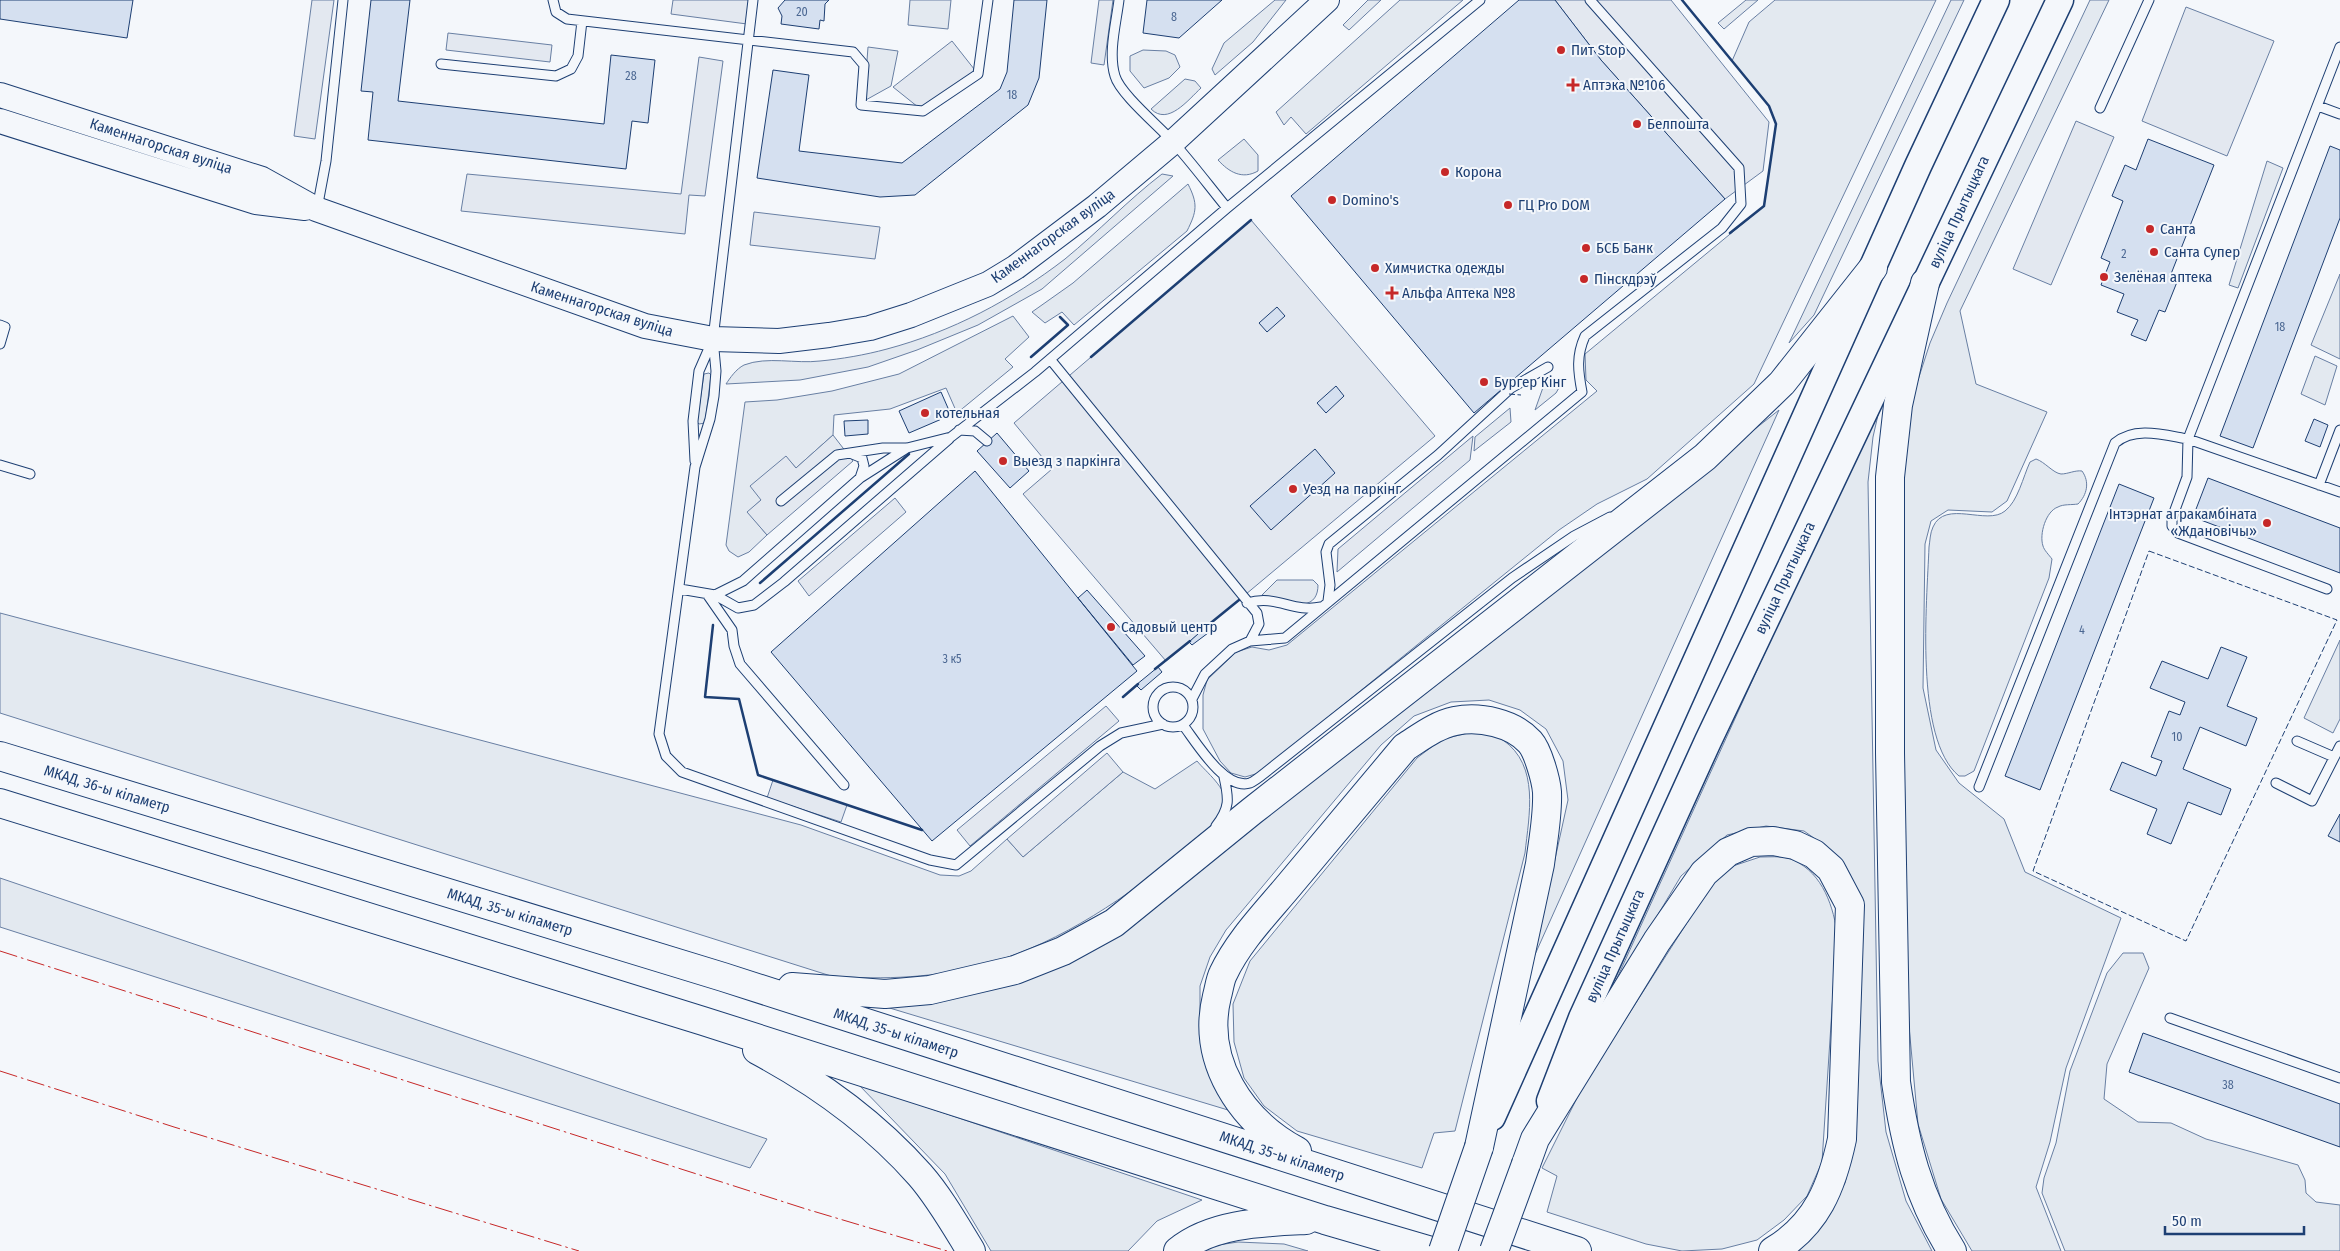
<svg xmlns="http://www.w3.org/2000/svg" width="2340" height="1251" viewBox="0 0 2340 1251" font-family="'Fira Sans Condensed',sans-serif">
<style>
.green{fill:#e3e9f0;stroke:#687fa3}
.parking{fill:#e3e8f0;stroke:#687fa3}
.building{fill:#d5e0f0;stroke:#1d3f73}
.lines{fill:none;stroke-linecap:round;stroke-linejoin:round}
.service-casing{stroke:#1d3f73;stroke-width:11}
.secondary-casing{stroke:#1d3f73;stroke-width:26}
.primary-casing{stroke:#1d3f73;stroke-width:29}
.trunk-casing{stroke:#1d3f73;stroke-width:30}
.service{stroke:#f4f7fb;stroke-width:9}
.secondary{stroke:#f4f7fb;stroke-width:24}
.primary{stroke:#f4f7fb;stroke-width:26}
.trunk{stroke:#f4f7fb;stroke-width:28}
.trunk-bridge-casing{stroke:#1d3f73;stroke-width:30;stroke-linecap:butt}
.trunk-bridge{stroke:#f4f7fb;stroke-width:28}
.fence{stroke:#1d3f73;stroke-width:1;stroke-dasharray:6 2.5;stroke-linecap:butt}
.wall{stroke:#1d3f73;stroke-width:2.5}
.power{stroke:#c62828;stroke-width:1;stroke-dasharray:18 4 2.5 4;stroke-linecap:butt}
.poi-dot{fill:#c62828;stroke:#f4f7fb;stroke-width:2}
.labels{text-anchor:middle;stroke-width:4;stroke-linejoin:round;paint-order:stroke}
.number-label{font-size:12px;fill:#4b6792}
.poi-label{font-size:15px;fill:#1d3f73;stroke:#f4f7fb;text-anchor:start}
.street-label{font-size:15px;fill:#1d3f73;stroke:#f4f7fb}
</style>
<rect width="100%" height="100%" fill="#f4f7fb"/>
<path class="green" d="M910,0h41l-3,29 -40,-4z
M1275,0h11l-33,42 -38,33 -3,-6 12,-26z
M1368,0h13l-32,30 -6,-5z
M1400,0h63l-157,134 -15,-17 -7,8 -8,-13z
M1746,0h12l-34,29 -6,-6z
M1775,0h161l-182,384 -107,95 -50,25 -38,26 -300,243 -14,4 -14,-4 -11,-12 -17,-32v-34l4,-15 29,-28 16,-5 17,3 18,-5 310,-254 -11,-11 -1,-26 179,-148 12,-82 -7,-18 -37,-45 17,-39z
M1951,0h13l-150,315 -25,28z
M2090,0h19l-149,311 16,73 71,28 -40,89 -15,11 -44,-2 -17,11 -6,23 -2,144 13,62 23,33 45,36 21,53 96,46 -55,150 -16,74 -14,45 25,64h-89l-31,-52 -23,-75 -10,-109 -8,-526 6,-72 24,-74 17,-40z
M868,47l30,4 -7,35 -27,15z
M1143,50l23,1 9,4 5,12 -11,11 -25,10 -14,-17v-15z
M1185,79l10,2 6,7c-13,12 -33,38 -50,21z
M1244,139l14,16v16c-16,9 -29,1 -40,-11z
M2267,161l16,7 -45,120 -9,-3z
M1162,174l11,2 -131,113 -64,36 -61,25 -49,17 -68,13 -74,4c4,-6 10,-15 18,-19 23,-9 52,-1 76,-4 21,-2 45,-6 67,-12 64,-17 125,-49 178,-90 33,-27 63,-59 97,-85z
M1188,184c10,20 9,27 -1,47l-113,94 -12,-13 -17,11 -13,-11 41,-29z
M2340,274v85l-29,-14z
M1013,316l16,21 -24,22 8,8 -56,46 -11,-25 -56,21 -56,6 -1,20 -37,33 -10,-11 -25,43 -13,12 19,23 -18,17 -11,5 -9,-6 -3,-6 19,-143 32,-2 55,-9 67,-17z
M2315,356l22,10 -12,39 -24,-11z
M709,373l2,2 -6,48 -6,1 -2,-2 7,-48z
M1553,378l5,3 2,5 -4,7 -21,17 11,-31z
M1883,393l-10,44 -5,45 10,579 8,71 20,69 26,50h-138l33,-35 18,-33 10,-44 2,-250 -12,-24 -17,-17 -24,-17 -38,-5 -39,9 -46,41 -73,122z
M1510,408l1,14 -37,29 1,-14z
M1779,410l-246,549 35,-159 -5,-39 -17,-32 -26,-19 -31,-10 -38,2 -37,14 -33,29 -155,185 -16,27 -10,29v34l6,39 22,51 -345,-104 265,-97z
M2036,459c9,3 17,14 25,15 7,0 14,-4 21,-3 8,11 5,24 -4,33 -6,1 -15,0 -20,3 -12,4 -19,27 -15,39 1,4 6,9 9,13l-3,19 -75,193 -9,5h-6c-45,-37 -32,-175 -30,-229 1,-6 1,-14 4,-20 12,-28 54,-1 72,-16 13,-10 18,-34 25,-49z
M1277,580h36l5,5c0,10 -4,18 -15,19l-41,-9z
M0,613l801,212 139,50 19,1 12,-5 36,-32 16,18 100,-85 32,17 42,-28c9,11 31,28 28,43 -4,20 -25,33 -39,45 -58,47 -124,93 -196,114 -52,15 -106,17 -159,13l-831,-263z
M2340,640v79l-7,14 -29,-15z
M1473,732c8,2 22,3 30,8 37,26 26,75 22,113l-70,278 -21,2 -12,35 -125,-37 -33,-25 -20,-28 -10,-36 -1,-38 17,-43 167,-203 25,-19z
M1760,857c9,0 20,-1 28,1 32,11 44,43 49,74l-15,230 -15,34 -23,24 -27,20 -35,9 -40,2 -36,-7 -99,-32 10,-36 -15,-8 41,-82 128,-201 22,-19z
M0,878l767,261 -17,29 -750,-241z
M2123,953h20l6,15 -42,96 -3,35 34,23 33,1 35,16 92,26 7,15 1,13 10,9 24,3v46h-275l-23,-58 2,-15 12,-35 14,-72 37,-98z
M858,1084l344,116 -45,21 -29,30h-137l-46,-77z
M1238,1242l46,2 24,7h-110l7,-4z"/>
<path class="parking" d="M312,0h22l-19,139 -21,-3z
M673,0h77l-3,24 -76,-10z
M1099,0h14l-9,65 -13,-2z
M1555,0h116l98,122 -6,49 -38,28 -124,-139z
M2186,7l88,34 -47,115 -85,-35z
M448,33l104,12 -2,17 -104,-12z
M952,41l26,33 -55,37 -30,-24z
M699,57l24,4 -18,135 -16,-1 -4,39 -224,-23 6,-37 214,20z
M2076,121l38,16 -63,148 -38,-16z
M754,212l126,15 -5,32 -125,-14z
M1251,220l184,216 -269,225 -143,-167 29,-25 -38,-46z
M833,435l20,26 -86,74 -20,-23 14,-12 -11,-14 36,-30 10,12z
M1473,436l-3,24 -133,112 1,-23z
M895,498l11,14 -97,84 -11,-15z
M1106,706l13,15 -149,125 -13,-16z
M1107,753l16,19 -100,85 -16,-18z
M773,780l74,25 -6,17 -74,-24z"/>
<path class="building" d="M0,0h133l-6,38 -127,-19z
M371,0h39l-12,101 206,23 7,-69 44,5 -7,63 -16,-2 -6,48 -258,-29 5,-48 -12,-1z
M785,0h44l-4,4 -1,17 -4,-1 -1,9 -38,-5 1,-8 -4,-8z
M1014,0h33l-8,78 -11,27 -113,90 -35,2 -123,-19 16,-108 36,5 -10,76 103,12 98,-74 7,-17z
M1147,0h75l-43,38 -36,-5z
M1519,0h36l46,60 124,139 -251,214 -183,-217z
M2148,139l66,26 -43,109 8,3 -14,35 -6,-2 -13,31 -15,-6 7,-15 -21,-8 7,-18 -23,-9 9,-23 -9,-4 22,-57 -11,-5 13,-31 11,5z
M2330,146l10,4v68l-87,230 -33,-12z
M1277,307l8,9 -18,16 -8,-9z
M1336,386l8,10 -18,17 -9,-10z
M941,392l10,23 -42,18 -10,-22z
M2314,419l14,6 -8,22 -15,-6z
M868,420v14l-23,2 -1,-15z
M997,433l32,38 -19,17 -33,-37z
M1315,449l20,24 -64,57 -21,-24z
M975,471l162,200 -205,170 -161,-189z
M2208,478l132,50v45l-147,-56z
M2119,484l35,14 -114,292 -35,-14z
M1087,590l58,66 -12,9 -55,-67z
M1208,625l4,5 -20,15 -3,-3z
M2221,647l26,10 -20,49 30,12 -11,28 -46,-19 -17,42 48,20 -10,26 -33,-13 -17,42 -24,-10 10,-25 -47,-19 12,-28 34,14 6,-15 -11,-4 18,-46 11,4 5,-13 -35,-14 12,-27 46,18z
M1158,667l4,5 -21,18 -5,-5z
M2340,814v28l-12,-6z
M2143,1033l197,71v43l-211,-75z"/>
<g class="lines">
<defs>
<path id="service" d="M553,0l3,12 11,7 286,33 11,13 -3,40 62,6 55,-37 10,-74
M753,0l-40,339 3,32 -2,25 -4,23 -15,48 -36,267 7,22 16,16 248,88 26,5 144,-119 21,-13 42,-9
M1119,0c-3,24 -11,53 -4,76 5,18 45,51 58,66 19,21 36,44 54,66
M441,64l115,12 15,-7 7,-13 4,-35
M2318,106l22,8
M2100,108l49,-108
M317,209l9,-48 17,-161
M0,325l5,2 -5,17
M1050,359l207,254 2,11 -9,17 -18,8 -27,25 -13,25
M959,430l16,1 12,10
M850,453l12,5 2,8 -4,12
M695,461l-2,-40 6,-50 14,-32
M0,465l30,9
M2319,485l21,-55
M781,501l56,-46 46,-7h23
M680,589l35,6 28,-14 117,-103 47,-30 44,-11 84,-65 192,-164 253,-208
M2327,589l-149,-56 -6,-7v-8l15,-41 1,-38 152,53
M707,594l25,36 2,16 6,18 104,121
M715,595l23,13 16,-3 30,-23 165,-143
M1328,601l2,-16 -4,-33 3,-8 109,-89 73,-67 37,-21
M1247,603c30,-9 45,10 74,4
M1250,641l35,-3 297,-246c-4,-21 -6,-36 3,-56l137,-108 19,-24 -2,-36 -149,-168
M1153 707a20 20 0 1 1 40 0a20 20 0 1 1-40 0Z
M1183,725c13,17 42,66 67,58 5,-2 11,-7 16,-11l246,-194 62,-42 36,-19
M2297,741l37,16
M2276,783l36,18 28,-55
M1979,787l136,-344c20,-17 49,-8 73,-4l152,-392
M1216,826c14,-18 13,-27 8,-49
M2170,1018l170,60"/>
<path id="secondary" d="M0,95l262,84 54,30 329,117 68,13 66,2 50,-6 41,-7 41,-13 77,-31 28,-17 81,-61 76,-64 154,-142
M0,121l256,81 49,6"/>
<path id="primary" d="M1550,1101l32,-83 126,-277 352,-741
M1492,1117l426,-951 78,-166"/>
<path id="trunk" d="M1925,283l-27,122 -8,72v276l6,329c9,62 22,116 56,169
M0,756l723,221 854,274
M0,803l703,218 622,199 106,31
M792,987l93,7 45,-4 85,-20 48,-19 51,-28 138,-112 453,-354 77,-74 91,-115
M757,1050c60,32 118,74 163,125 20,23 35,50 51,76
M1297,1151c-56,-30 -96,-90 -80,-155 2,-7 3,-16 6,-22 16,-34 44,-62 68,-91 38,-45 76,-90 114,-136 16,-10 31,-22 50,-26 25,-5 58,2 75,21 8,9 16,38 17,50 1,24 -4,48 -7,72l-61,283
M1526,1164l9,-25 122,-198 47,-68 24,-21 23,-10 22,-1 22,4 19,9 17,15 19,36 -8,234c-10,47 -25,86 -69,112
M1178,1251c34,-28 86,-29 128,-31"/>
</defs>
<use href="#service" class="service-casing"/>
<use href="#secondary" class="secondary-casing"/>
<use href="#primary" class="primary-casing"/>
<use href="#trunk" class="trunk-casing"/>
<use href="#service" class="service"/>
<use href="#secondary" class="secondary"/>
<use href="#primary" class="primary"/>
<use href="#trunk" class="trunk"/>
<defs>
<path id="trunk-bridge" d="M1443,1251l36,-104
M1494,1251l32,-87"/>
</defs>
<use href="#trunk-bridge" class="trunk-bridge-casing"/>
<use href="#trunk-bridge" class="trunk-bridge"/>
<path class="fence" d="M1509,394l12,1
M2149,551l188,69 -151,321 -153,-70z"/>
<path class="wall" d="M1682,0l87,106 7,18 -12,82 -34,27
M1031,357l37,-32 -8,-8
M1091,357l160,-137
M760,583l149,-129
M713,625l-8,72 34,2 19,76 164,55
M1207,626l32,-26
M1155,669l35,-28
M1123,697l15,-13"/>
<path class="power" d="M0,951l806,258 141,42
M0,1071l174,56 405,124"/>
</g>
<g class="poi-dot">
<circle cx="1561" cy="50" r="5"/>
<path d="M1570.5 77.5h5v5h5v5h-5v5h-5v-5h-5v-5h5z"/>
<circle cx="1637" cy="124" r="5"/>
<circle cx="1445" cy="172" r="5"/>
<circle cx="1332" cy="200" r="5"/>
<circle cx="1508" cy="205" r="5"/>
<circle cx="2150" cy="229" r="5"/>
<circle cx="1586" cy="248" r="5"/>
<circle cx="2154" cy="252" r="5"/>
<circle cx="1375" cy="268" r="5"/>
<circle cx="2104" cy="277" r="5"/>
<circle cx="1584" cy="279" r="5"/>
<path d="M1389.5 285.5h5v5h5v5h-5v5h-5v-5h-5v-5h5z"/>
<circle cx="1484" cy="382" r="5"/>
<circle cx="925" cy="413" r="5"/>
<circle cx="1003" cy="461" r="5"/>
<circle cx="1293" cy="489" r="5"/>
<circle cx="2267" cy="523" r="5"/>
<circle cx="1111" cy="627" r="5"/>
</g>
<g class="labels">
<g class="number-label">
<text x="802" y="16">20</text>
<text x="1174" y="21">8</text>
<text x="631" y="80">28</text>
<text x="1012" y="99">18</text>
<text x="2124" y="258">2</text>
<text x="2280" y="331">18</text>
<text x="2082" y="634">4</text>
<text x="952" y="663">3 к5</text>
<text x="2177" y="741">10</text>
<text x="2228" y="1089">38</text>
</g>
<g class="poi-label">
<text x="1571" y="55">Пит Stop</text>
<text x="1583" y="90">Аптэка №106</text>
<text x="1647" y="129">Белпошта</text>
<text x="1455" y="177">Корона</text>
<text x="1342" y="205">Domino's</text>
<text x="1518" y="210">ГЦ Pro DOM</text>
<text x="2160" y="234">Санта</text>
<text x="1596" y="253">БСБ Банк</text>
<text x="2164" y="257">Санта Супер</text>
<text x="1385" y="273">Химчистка одежды</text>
<text x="2114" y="282">Зелёная аптека</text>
<text x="1594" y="284">Пінскдрэў</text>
<text x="1402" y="298">Альфа Аптека №8</text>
<text x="1494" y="387">Бургер Кінг</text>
<text x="935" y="418">котельная</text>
<text x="1013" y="466">Выезд з паркінга</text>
<text x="1303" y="494">Уезд на паркінг</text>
<text x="2257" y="519" text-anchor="end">Інтэрнат агракамбіната<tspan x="2257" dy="17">«Ждановічы»</tspan></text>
<text x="1121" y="632">Садовый центр</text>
</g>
<g class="street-label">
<text transform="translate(161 146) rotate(18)" y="5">Каменнагорская вуліца</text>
<text transform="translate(1959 212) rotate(-65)" y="5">вуліца Прытыцкага</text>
<text transform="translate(1053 236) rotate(-36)" y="5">Каменнагорская вуліца</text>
<text transform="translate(602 309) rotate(18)" y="5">Каменнагорская вуліца</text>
<text transform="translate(1785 578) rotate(-65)" y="5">вуліца Прытыцкага</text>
<text transform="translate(107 789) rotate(17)" y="5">МКАД, 36-ы кіламетр</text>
<text transform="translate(510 912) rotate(17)" y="5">МКАД, 35-ы кіламетр</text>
<text transform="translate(1615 946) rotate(-66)" y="5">вуліца Прытыцкага</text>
<text transform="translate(896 1033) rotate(18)" y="5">МКАД, 35-ы кіламетр</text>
<text transform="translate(1282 1156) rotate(18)" y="5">МКАД, 35-ы кіламетр</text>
</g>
</g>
<path d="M2165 1226v8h139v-8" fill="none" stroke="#1d3f73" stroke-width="2.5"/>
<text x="2172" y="1226" font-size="15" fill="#1d3f73" stroke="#f4f7fb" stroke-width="4" paint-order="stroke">50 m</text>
</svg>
